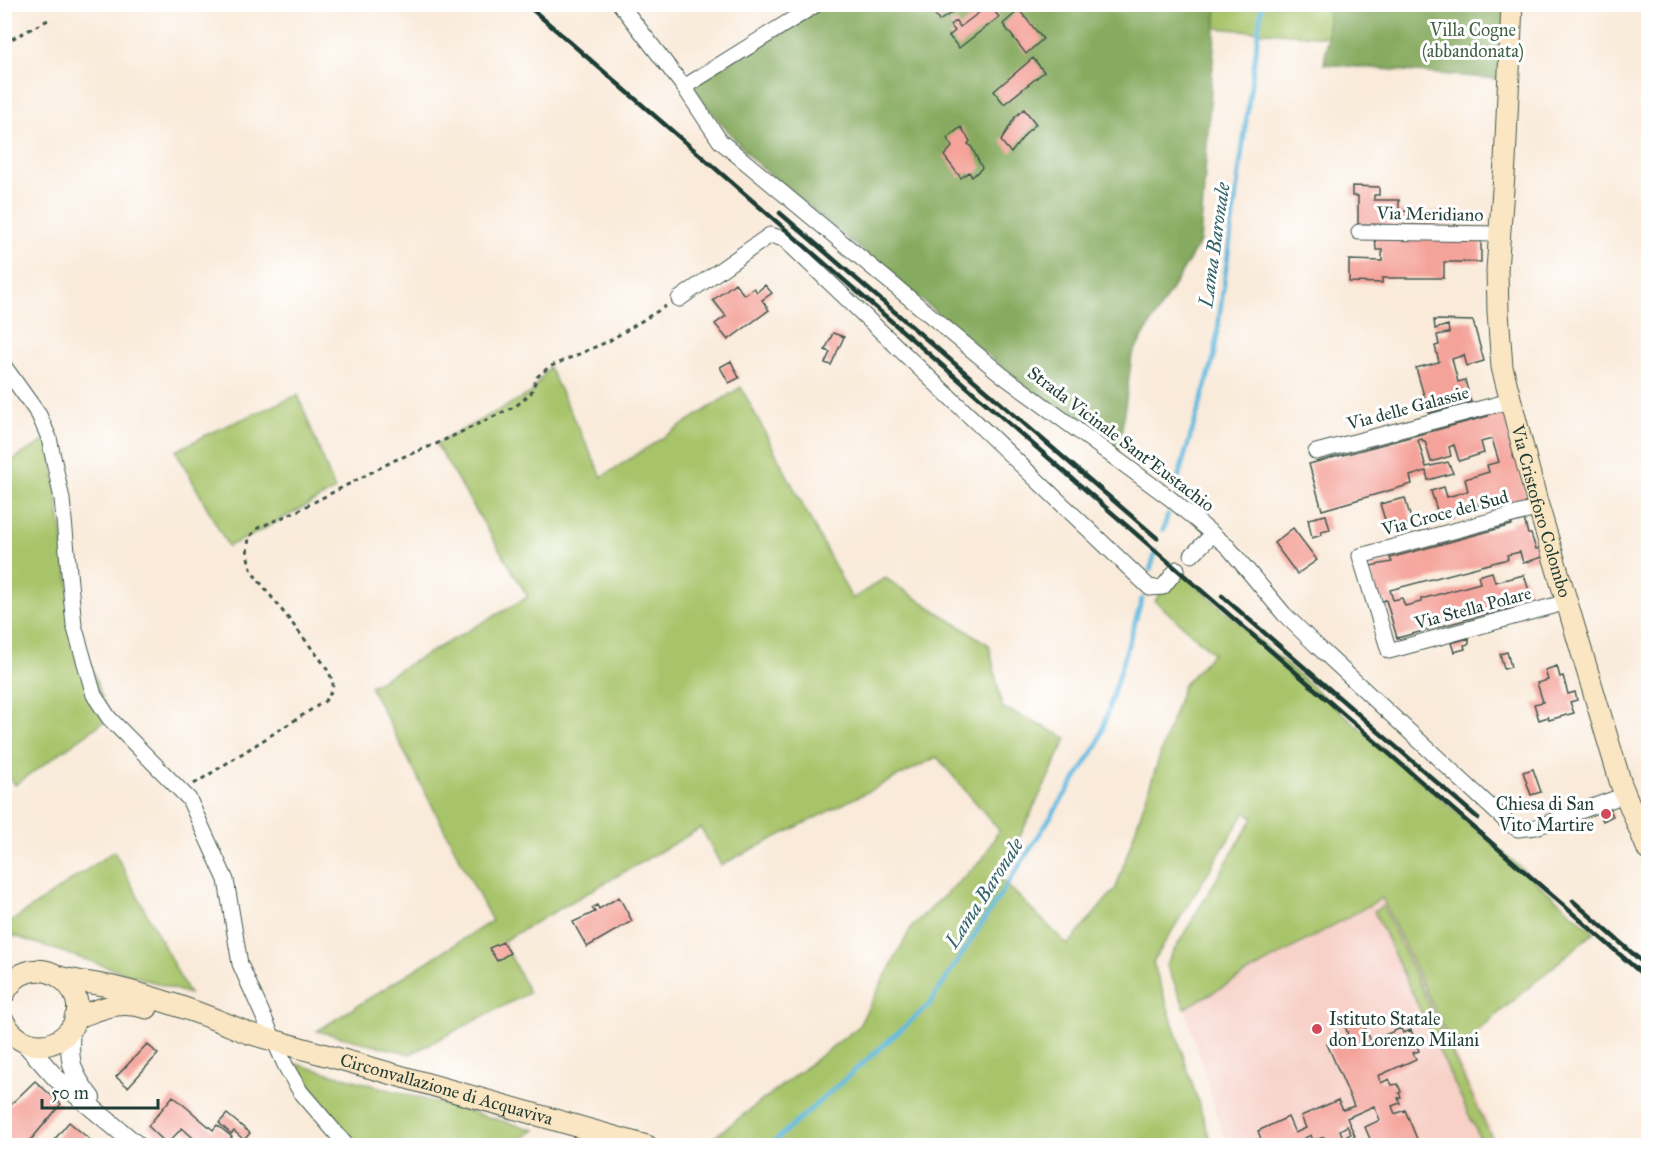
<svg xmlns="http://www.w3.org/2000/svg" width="1653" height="1150" viewBox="0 0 1653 1150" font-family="'IM FELL Great Primer',serif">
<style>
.built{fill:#f7d1c8}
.green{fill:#a8c46a;stroke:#64804f;stroke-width:1.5}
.forest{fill:#86aa5e;stroke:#527449;stroke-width:1.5}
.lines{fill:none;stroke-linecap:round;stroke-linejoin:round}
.stream{stroke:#60b9de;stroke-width:4.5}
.building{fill:#f4a39a;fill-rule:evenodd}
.minor-casing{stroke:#40574d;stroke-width:17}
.tertiary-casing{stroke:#40574d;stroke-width:20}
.secondary-casing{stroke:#40574d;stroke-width:23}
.path{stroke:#40574d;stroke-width:3;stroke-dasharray:4.5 4.5;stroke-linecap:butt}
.minor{stroke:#fff;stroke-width:15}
.tertiary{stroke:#fff;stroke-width:18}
.secondary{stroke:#fbe6c4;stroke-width:21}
.rail{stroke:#1f3d34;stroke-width:4.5}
.poi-dot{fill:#d1495b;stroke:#fff;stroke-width:2}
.labels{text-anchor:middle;stroke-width:6;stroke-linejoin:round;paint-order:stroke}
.park-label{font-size:18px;fill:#415f42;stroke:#fff}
.street-label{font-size:18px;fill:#1f3d34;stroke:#fff}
.poi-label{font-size:18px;fill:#1f3d34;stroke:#fff;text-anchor:end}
.water-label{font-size:20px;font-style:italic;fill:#326267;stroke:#fff}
</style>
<rect width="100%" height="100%" fill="#fff"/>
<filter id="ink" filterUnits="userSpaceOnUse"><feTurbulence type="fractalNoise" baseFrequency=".0167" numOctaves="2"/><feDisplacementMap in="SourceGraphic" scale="12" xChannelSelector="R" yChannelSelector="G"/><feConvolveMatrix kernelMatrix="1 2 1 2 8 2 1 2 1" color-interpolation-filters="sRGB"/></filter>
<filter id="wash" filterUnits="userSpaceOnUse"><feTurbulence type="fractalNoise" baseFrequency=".008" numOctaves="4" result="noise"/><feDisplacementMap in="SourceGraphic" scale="24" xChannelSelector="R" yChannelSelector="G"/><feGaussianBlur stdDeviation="1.35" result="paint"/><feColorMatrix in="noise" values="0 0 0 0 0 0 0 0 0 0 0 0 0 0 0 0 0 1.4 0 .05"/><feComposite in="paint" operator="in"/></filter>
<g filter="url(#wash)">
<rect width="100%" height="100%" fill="#f9ead9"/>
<path class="built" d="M1382,898l117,247h-273l-41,-137z"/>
<path class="green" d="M1217,5h111v32l-113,-9z
M549,367l53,110 139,-90 111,212 33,-21 104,67 13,62 65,31 -67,140 68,67 48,-57 67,-202 30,-33 -58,-52 22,-32 417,363 -140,119 -72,-153 -197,110 -19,-44 87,-146 -8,-6 -92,150 59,183 -478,1 -22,-7 146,-112 54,-101 70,-66 17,-30 -62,-73 -216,108 -20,-37 -198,113 26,52 -119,61 -93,-23 175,-110 -122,-235 158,-89 -92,-153 95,-51z
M298,395l37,95 -86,47 -21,9 -52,-95 34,-18z
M49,438l24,175 36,105 -94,67 -11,-14v-306z
M114,851l75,143 -184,-61v-7z
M1383,906l112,239h-12l-109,-234z
M296,1064l239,66 -24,15h-157z"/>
<path class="forest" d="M819,5h398l-17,237 -68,113 -13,96 -28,-20 -42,-25 -296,-246 -64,-74z
M1328,5h184l-3,75 -185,-16 4,-27z"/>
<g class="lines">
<path class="stream" d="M1176,485l38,-128 48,-353
M1163,530l5,-16
M1150,570l6,-19
M769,1146l160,-141 169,-261 44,-145"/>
</g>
<g id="blocks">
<path class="building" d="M927,4h27l3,5 -18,12z
M989,5l10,12 -40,31 -10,-12 6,-5 -5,-6 6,-4 4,6z
M1019,10l24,29 -17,15 -23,-30z
M1033,58l11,14 -40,32 -10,-13z
M1024,109l12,15 -9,8 -16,21 -10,-12 14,-24z
M961,127l9,14 -2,3 3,2 11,22 -10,9 -3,-5 -8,6 -17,-22 8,-9 -5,-9z
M1352,186l27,1v8h-5v5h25v11l57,1 -1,14 -97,-2v-28h-6z
M1375,236l106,4v22h-37v16h-62v5l-33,-1v-22l33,1v-11h-6z
M735,283l9,12 10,-7 3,4 8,-7 7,8 -10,7 7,10 -41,30 -13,-16 11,-8 -13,-16z
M1434,320l39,1 11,40 -17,5 -3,-11 -12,4 6,23 7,-2 6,22 -42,11 -13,-45 23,-6 -4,-16 4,-1 -2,-10 12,-2 -1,-8 -13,4z
M833,333l11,4 -13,28 -6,-2 5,-11 -5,-2z
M731,361l8,17 -10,5 -9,-16z
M1504,409l13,45 -4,1 1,4 3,-1 10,44 -2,1 1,2 -25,7 -5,-13 -18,7 -1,-3 -19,5 1,4 -7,2 1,3 -13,3 -9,-29 13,-4 3,10 21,-6 -3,-12 24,-7 -2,-7 12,-3 -7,-23 -11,3 3,11 -25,8 -5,-16 -5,2 2,9 -20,6 -6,-21h-2l-1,-2 -4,1 8,27 22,-5 5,11 -25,7 -2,-9 -16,5 2,8 -90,26 -13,-46 179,-48 1,-2z
M1405,498l7,25 -24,6 -8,-25z
M1326,515l4,15 -9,2 1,3 -10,3 -4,-19z
M1524,519l4,15h3l5,15 5,-1 2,9 -20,6 -3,-11 -13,3 1,4 -118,31 3,10 9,-2 3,8 16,-4v-3l59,-16 -2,-7 14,-4 3,10 29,-7 7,22 -11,3 1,5 -124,33 -11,-38 -8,2 -8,-36 22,-4 -2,-4 122,-33 -1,-3z
M1293,528l24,32 -20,14 -23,-31z
M1469,638v6l-5,1 1,4 -11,3 -3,-9z
M1507,652l4,15 -7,2 -4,-15z
M1557,666l3,11 3,-1 5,18 7,-2 2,8 -7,2 4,11 -25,7 -1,-3 -9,3 -5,-16 9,-2 -6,-19 11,-3 -3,-10z
M1533,769l8,23 -10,3 -8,-23z
M1608,806l5,10 -10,5 -5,-10z
M619,897l13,24 -45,26 -14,-25 22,-10 -3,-4 5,-3 2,4z
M503,942l7,11 -13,8 -8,-13z
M1361,1019l10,22 30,-13 2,5 8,-3 8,21 -6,2 3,6 -38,17 3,7 8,-4 3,6 6,-1 3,8 -2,1 2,4 -3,1 2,5 -8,3 3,8 10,-4 15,36h-47l-8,-19 15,-7 -6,-14 -27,12 8,18 -21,10h-6l-4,-9 -8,3 3,6h-4l-4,-11 -23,11h-33l-2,-4 8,-3 -3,-8 30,-14 7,16 11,-5 -5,-12 37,-16 5,10 11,-4 -27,-62 21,-9 -3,-9zM1347,1126l4,8 -8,4 -3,-8z
M147,1044l11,10 -30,33 -12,-10z
M35,1081l26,23 -32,38 1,1 -2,3h-24v-35z
M173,1096l40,34 4,-5 15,12 -8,9h-25l1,-2 -18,-16 -15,16 -19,-18z
M227,1114l23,19 -6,7 -10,-9 -3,3 -12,-11z
M69,1122l25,21 -3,3h-42z"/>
</g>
</g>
<g filter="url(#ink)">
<use href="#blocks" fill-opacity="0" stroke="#40574d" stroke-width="1.5"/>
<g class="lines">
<defs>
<path id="minor" d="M620,4l64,83 36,54 282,234 169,124 57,48 56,67 33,32 191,177 10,6 18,-2 89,-32
M684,87l133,-83
M1359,232l141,2
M679,299l91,-64 14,4 366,349 13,-1 14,-18
M4,366l35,49 10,23 13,61 12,126 20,70 15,23 80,81 37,81 14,84 46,103 14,24 47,55
M1316,452l194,-51
M1539,508l-179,48 29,95 178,-49
M1192,555l21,-21"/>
<path id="tertiary" d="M71,1029c-3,31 0,44 20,69
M23,1041l33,37 82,68"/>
<g id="secondary">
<path id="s1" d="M1512,4l-7,158 -8,108 1,42 4,55 35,135 84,282 27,66"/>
<path id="s2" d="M63,978c16,4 33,5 50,9 46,11 91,27 135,46l399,113"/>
<path d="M4,994c27,-54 98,-4 65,37 -7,8 -17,14 -28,14 -17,0 -29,-9 -37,-23"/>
<path d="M75,1018c27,-9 43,-19 72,-10"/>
</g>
</defs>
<use href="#minor" class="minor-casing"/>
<use href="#tertiary" class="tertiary-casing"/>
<use href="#secondary" class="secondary-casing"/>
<path class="path" d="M4,43l46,-24
M194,784l131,-83c13,-17 8,-20 -1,-37l-72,-92 -5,-18 2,-17 9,-9 39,-17 98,-51 41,-16 80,-38 15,-13 6,-16 12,-10 60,-26 57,-35"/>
<use href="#minor" class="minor"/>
<use href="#tertiary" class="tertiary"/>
<use href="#secondary" class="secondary"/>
<path class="rail" d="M526,4c375,324 748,650 1122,975
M780,213l377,325
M1222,596l256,222
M1573,901l75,66"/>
</g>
</g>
<g class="poi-dot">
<circle cx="1606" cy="814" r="6"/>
<circle cx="1317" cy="1029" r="6"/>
</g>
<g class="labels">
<g class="park-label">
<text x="1473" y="36">Villa Cogne<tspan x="1473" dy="21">(abbandonata)</tspan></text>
</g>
<g class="street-label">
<text transform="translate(1430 214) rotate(1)" y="6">Via Meridiano</text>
<text transform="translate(1408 408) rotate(-15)" y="6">Via delle Galassie</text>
<text transform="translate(1121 439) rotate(37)" y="6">Strada Vicinale Sant'Eustachio</text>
<text dy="6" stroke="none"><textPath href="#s1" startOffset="513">Via Cristoforo Colombo</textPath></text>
<text transform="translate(1445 513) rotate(-15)" y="6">Via Croce del Sud</text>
<text transform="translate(1473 608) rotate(-15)" y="6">Via Stella Polare</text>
<text dy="6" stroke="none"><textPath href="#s2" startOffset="400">Circonvallazione di Acquaviva</textPath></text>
</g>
<g class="poi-label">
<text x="1594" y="810">Chiesa di San<tspan x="1594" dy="21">Vito Martire</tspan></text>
<text x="1329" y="1025" text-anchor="start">Istituto Statale<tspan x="1329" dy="21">don Lorenzo Milani</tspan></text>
</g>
<g class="water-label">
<text transform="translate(1214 245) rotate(-82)" y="7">Lama Baronale</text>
<text transform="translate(984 893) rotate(-57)" y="7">Lama Baronale</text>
</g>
</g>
<rect width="1653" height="1150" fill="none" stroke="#fff" stroke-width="24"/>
<path d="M42 1099v9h116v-9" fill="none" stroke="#1f3d34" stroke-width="3"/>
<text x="51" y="1099" font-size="18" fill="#1f3d34" stroke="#ffffff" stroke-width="4.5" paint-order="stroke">50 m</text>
</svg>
